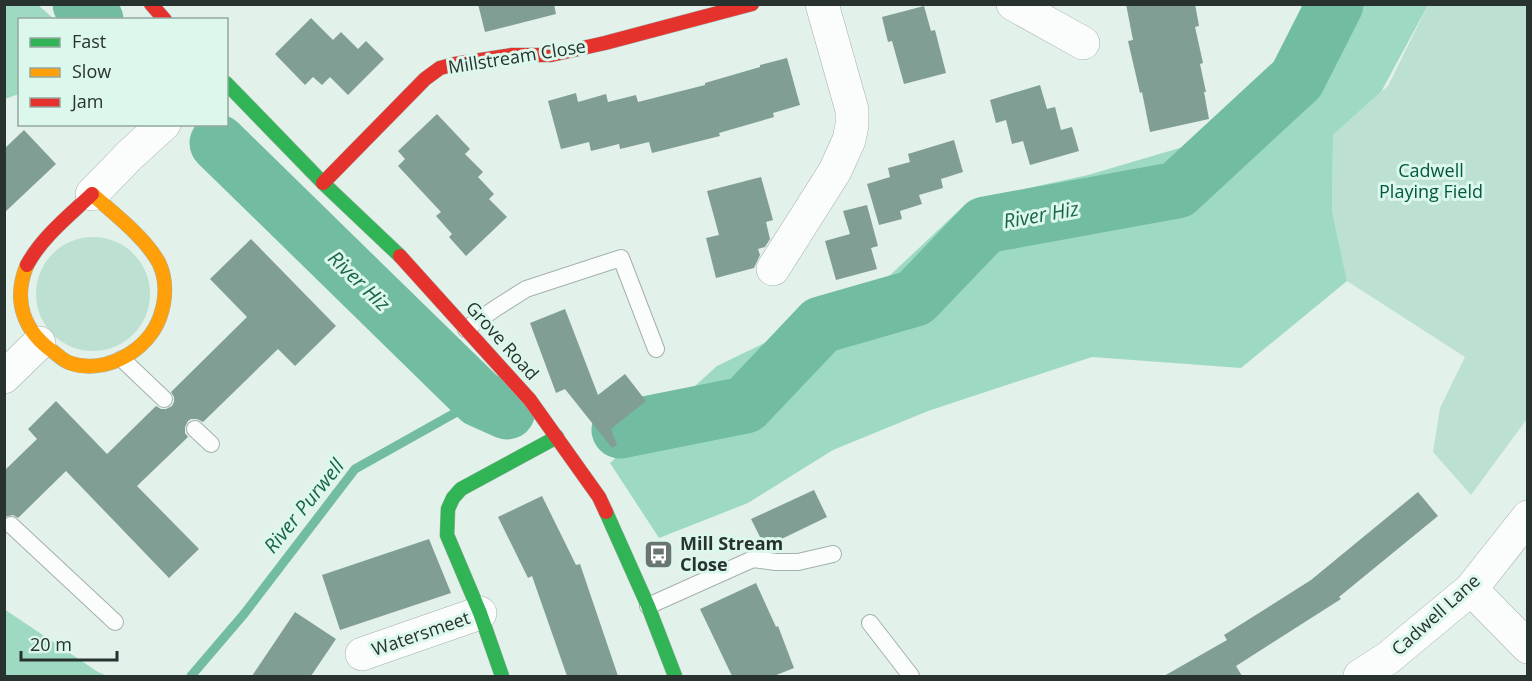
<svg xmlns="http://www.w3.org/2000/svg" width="1532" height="681" viewBox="0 0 1532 681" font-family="'Open Sans',sans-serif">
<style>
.green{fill:#bce0d1}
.forest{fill:#9edac2}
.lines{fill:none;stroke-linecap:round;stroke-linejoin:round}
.stream{stroke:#72bca2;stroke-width:9}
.river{stroke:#72bca2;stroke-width:57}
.building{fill:#819e94}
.lane-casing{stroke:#a4b0ab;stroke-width:18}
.street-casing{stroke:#a4b0ab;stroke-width:34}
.fast-casing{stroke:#a4b0ab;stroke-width:15}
.slow-casing{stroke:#a4b0ab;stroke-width:15}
.jam-casing{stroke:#a4b0ab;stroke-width:15}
.lane{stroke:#fbfdfc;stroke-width:16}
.street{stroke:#fbfdfc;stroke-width:33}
.fast{stroke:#30b455;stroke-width:14}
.slow{stroke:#ff9f0a;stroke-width:14}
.jam{stroke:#e5322d;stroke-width:14}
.labels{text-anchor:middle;stroke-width:6;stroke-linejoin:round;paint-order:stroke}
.street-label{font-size:18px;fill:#28322e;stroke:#dcf7eb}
.park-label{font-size:18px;fill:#02573f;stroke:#dcf7eb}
.poi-label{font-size:18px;font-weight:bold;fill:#28322e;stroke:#dcf7eb;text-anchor:start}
.water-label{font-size:20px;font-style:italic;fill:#1a644c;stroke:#dcf7eb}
</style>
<rect width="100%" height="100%" fill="#e2f1ea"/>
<path class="green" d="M1428,5h99v414l-56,76 -38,-43 7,-44 25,-51 -118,-76 -15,-70 1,-76 55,-49z
M36 294a57 57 0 1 1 114 0a57 57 0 1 1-114 0Z"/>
<path class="forest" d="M5,4l33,1 16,14 -34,1 -1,74 -14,5z
M1321,4l107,1 -47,87 -48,43 -1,76 15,70 -106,87 -149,-11 -164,54 -95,39 -85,53 -89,35 -49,-75 107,-97 68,-33 101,-54 83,-78 119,-26 95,-28 78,-62 49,-63z
M4,609l94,63 10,4h-103z"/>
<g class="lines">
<path class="stream" d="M191,676l53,-62 111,-145 125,-70"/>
<path class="river" d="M81,4l14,16
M218,143l262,256 27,12
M620,430l125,-25 76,-80 94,-27 70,-73 192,-35 120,-111 38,-75"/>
</g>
<path class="building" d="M478,4h76l2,10 -71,18z
M1126,4h69l4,22 -4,1 8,36 -3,1 6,28h-2l5,27 -59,13 -8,-40 -2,1 -12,-52 5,-1z
M924,6l7,25 4,-1 11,43 -42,11 -12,-43 -4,1 -6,-25z
M311,18l22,22 8,-8 17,17 8,-8 18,18 -36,36 -18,-18 -8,8 -9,-8 -8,8 -30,-31z
M787,58l13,47 -27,8 1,4 -55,16 1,3 -68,17 -3,-11 -29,7 -1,-5 -28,7 -2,-9 -28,7 -13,-48 28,-8 2,9 28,-8 2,8 28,-7 2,7 67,-17v-2l55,-16v-2z
M1040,85l7,24 8,-2 6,23 11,-3 7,24 -49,14 -7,-24 -11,3 -6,-24 -10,3 -6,-23z
M437,114l33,35 -5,5 18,18 -5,5 16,17 -5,5 18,18 -41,39 -17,-19 3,-3 -16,-18 5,-4 -43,-46 7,-7 -7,-8z
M24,130l32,34 -52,49v-64z
M954,140l9,32 -22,7 2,9 -24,7 3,9 -22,7 2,8 -23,6 -12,-41 23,-7 -2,-9 22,-6 -2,-8z
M761,177l12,43 -7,2 4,17 -5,8 -7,2 2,6 -6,13 -38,10 -10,-40 13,-3 -12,-44z
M867,205l11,41 -7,2 6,21 -41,11 -11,-39 25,-7 -7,-23z
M251,239l85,87 -41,40 -17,-17 -75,73 -6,-3h-6l-3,2 -3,6v6l3,4 -51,49 62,63 -30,29 -103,-107 -48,47 -5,-3 -9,2v-46l33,-32 -9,-10 28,-28 51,53 49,-48 5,3h5l6,-3 2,-4v-5l-3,-5 76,-75 -37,-38z
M565,309l33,86 27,-21 21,27 -35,28 6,16 -5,3 -47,-59 -9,4 -26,-70z
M814,490l13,27 -62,30 -14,-28z
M1418,492l20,24 -99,81 2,2 -105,67 6,10h-78l63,-36 -3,-5 87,-55z
M542,496l34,69 4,-1 38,112h-51l-35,-100 -4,2 -30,-61z
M429,539l22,54 -111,37 -18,-55z
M756,583l20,44 2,-1 16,42 -20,8h-42l-32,-67z
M295,612l41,27 -25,37h-59z"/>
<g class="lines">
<defs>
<path id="lane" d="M466,329l30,-21 30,-19 95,-31 35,91
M122,359l42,40
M195,429l16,15
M11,525l104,97
M648,606l105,-47 23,3h22l35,-8
M870,623l41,53"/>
<path id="street" d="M1013,4l70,39
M92,194l38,-39 34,-31
M773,269l62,-98 14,-31 3,-15v-15l-30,-106
M4,377l35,-34
M1471,589l57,58
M362,654l118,-41
M1360,676l28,-18 83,-69 57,-72"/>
<path id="fast" d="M226,83l97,100 77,73
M606,512l42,94 27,70
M502,676l-22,-63 -33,-78 1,-26 5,-11 8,-9 96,-52"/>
<path id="slow" d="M27,265c-15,36 -3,67 28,88 5,4 9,8 15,10 35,12 78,-12 90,-46 6,-17 7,-37 -1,-54 -14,-26 -45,-49 -67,-69"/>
<path id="jam" d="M151,4l14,16
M323,183l102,-104 15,-11 15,-4 57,-9h39l54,-12 147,-39
M400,256l130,144 69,97 7,15
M27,265c15,-28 42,-49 65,-71"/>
</defs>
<use href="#lane" class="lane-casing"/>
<use href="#street" class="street-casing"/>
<use href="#fast" class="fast-casing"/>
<use href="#slow" class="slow-casing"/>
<use href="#jam" class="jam-casing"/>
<use href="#lane" class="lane"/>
<use href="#street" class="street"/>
<use href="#fast" class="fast"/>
<use href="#slow" class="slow"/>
<use href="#jam" class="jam"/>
</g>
<defs>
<symbol id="bus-square" viewBox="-11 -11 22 22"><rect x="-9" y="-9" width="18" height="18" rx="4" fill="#697570" stroke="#dcf7eb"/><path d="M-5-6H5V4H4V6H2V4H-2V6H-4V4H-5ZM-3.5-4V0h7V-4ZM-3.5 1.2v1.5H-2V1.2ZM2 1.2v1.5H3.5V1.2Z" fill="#fff"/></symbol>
</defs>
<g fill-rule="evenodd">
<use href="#bus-square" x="642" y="538" width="33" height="33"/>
</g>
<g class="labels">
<g class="street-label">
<text transform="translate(517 57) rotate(-9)" y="6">Millstream Close</text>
<text transform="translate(502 341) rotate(48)" y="6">Grove Road</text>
<text transform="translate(1436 615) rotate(-42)" y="6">Cadwell Lane</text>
<text transform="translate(421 634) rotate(-19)" y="6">Watersmeet</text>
</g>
<g class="park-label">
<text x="1431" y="177">Cadwell<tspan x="1431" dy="21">Playing Field</tspan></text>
</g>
<g class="poi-label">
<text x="680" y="550">Mill Stream<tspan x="680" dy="21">Close</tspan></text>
</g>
<g class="water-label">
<text transform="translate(1041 215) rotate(-10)" y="7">River Hiz</text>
<text transform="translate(359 281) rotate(44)" y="7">River Hiz</text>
<text transform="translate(304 506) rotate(-51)" y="7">River Purwell</text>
</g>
</g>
<rect width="1532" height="681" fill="none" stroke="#28322e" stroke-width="12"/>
<rect x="18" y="18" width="210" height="108" fill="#dcf7eb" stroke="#94a89f" stroke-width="1.5"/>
<rect x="30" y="38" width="30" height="9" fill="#30b455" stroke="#94a89f" stroke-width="1.5"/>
<text x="72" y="48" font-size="18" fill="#28322e">Fast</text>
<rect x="30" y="68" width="30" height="9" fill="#ff9f0a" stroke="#94a89f" stroke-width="1.5"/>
<text x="72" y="78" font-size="18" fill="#28322e">Slow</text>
<rect x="30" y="98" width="30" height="9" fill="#e5322d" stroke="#94a89f" stroke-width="1.5"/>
<text x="72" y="108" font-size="18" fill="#28322e">Jam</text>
<path d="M21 651v9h96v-9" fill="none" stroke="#28322e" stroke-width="3"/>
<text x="30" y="651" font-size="18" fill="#28322e" stroke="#dcf7eb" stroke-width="4.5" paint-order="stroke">20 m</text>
</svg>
